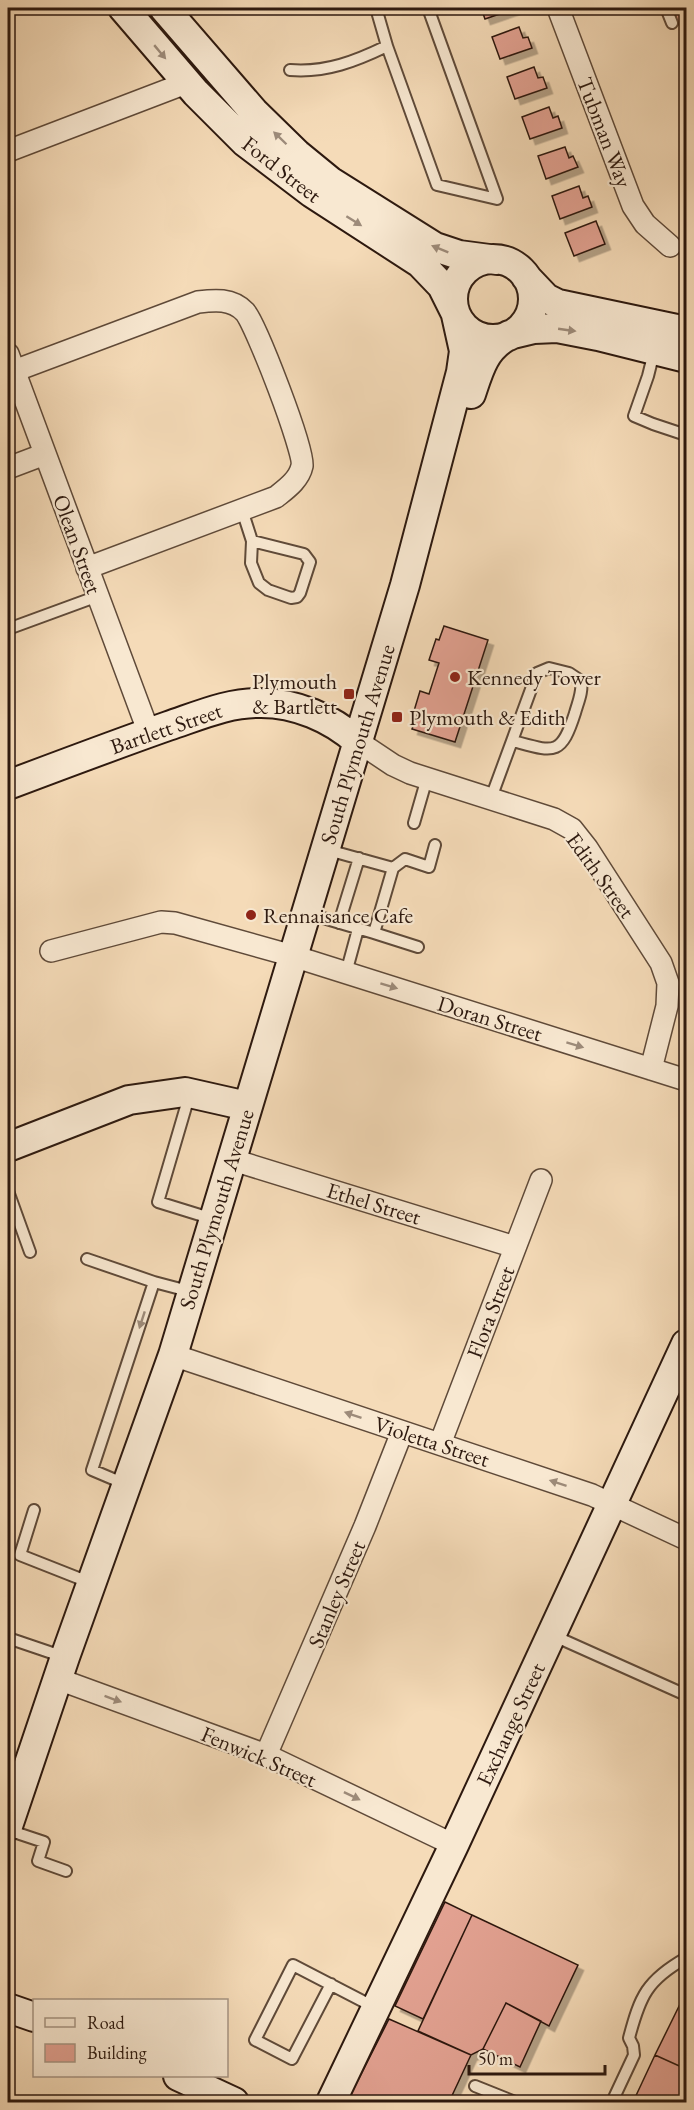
<svg xmlns="http://www.w3.org/2000/svg" width="694" height="2110" viewBox="0 0 694 2110" font-family="'EB Garamond',serif">
<style>
.building{fill:#e2a191;stroke:#2d190f;stroke-width:1.5;filter:url(#shadow)}
.lines{fill:none;stroke-linecap:round;stroke-linejoin:round}
.lane-casing{stroke:#5f4a39;stroke-width:14}
.street-casing{stroke:#5f4a39;stroke-width:24}
.secondary-casing{stroke:#2d190f;stroke-width:32}
.lane{stroke:#f8e8d1;stroke-width:10}
.street{stroke:#f8e8d1;stroke-width:21}
.secondary{stroke:#f8e8d1;stroke-width:28}
.oneway{fill:#9d8b7a}
.poi-dot{fill:#8f2418;stroke:#f8e8d1;stroke-width:2}
.labels{text-anchor:middle;stroke-width:4.5;stroke-linejoin:round;paint-order:stroke}
.street-label{font-size:22px;fill:#2d190f;stroke:#f8e8d1}
.poi-label{font-size:22px;fill:#2d190f;stroke:#f8e8d1;text-anchor:start}
</style>
<defs>
<filter id="shadow"><feDropShadow dx="5.5" dy="5.5" stdDeviation="0" flood-color="#0004"/></filter>
</defs>
<rect width="100%" height="100%" fill="#f5dbb8"/>
<filter id="stains"><feTurbulence type="fractalNoise" baseFrequency=".00333" numOctaves="4"/><feColorMatrix values="0 0 0 0 .2 0 0 0 0 .09 0 0 0 0 .02 0 0 0 .5 -.17"/></filter>
<radialGradient id="worn" r=".72"><stop offset=".6" stop-color="#630" stop-opacity="0"/><stop offset="1" stop-color="#630" stop-opacity=".3"/></radialGradient>
<path class="building" d="M481,8h36l-32,11z
M676,8h10v22l-2,-7 -7,2 -6,-16z
M519,27l4,11 5,-1 4,11 -32,11 -8,-22z
M534,67l4,11 5,-1 4,11 -32,11 -8,-22z
M549,107l4,11 5,-2 4,12 -32,11 -8,-22z
M565,147l4,11 4,-2 5,11 -32,12 -8,-23z
M579,186l4,12 5,-2 4,11 -32,12 -8,-23z
M596,221l9,23 -31,12 -9,-23z
M444,626l44,14 -33,102 -43,-13 6,-17 -4,-1 6,-20 9,3 10,-31 -10,-3 7,-21 3,1z
M445,1902l27,13 -49,104 -28,-13z
M472,1915l106,50 -29,61 -43,-23 -23,46 -12,6 -53,-24z
M686,1992v77l-31,-14z
M506,2003l35,18 -21,46 -37,-18z
M389,2019l82,36 -22,47h-102z
M655,2055l31,14v33h-53z"/>
<g class="lines">
<defs>
<path id="lane" d="M666,8l6,15
M387,46l50,139 60,14 -69,-191
M290,70c36,3 66,-9 97,-24l-11,-38
M654,352l-6,24 -14,40 19,8 33,11
M242,510l10,31 -1,22 8,20 9,7 23,8 6,-1 3,-4 10,-31 -6,-8 -52,-13
M8,629l90,-33
M491,798l46,-125 12,-5 20,5 12,8c2,11 -3,21 -6,32 -14,44 -21,39 -62,28
M414,823l13,-45
M393,868l12,-9 24,8 6,-22
M306,913l68,20 19,-65 -65,-18
M339,923l20,-65
M374,933l44,14
M346,973l12,-44
M190,1093l-32,109 55,17
M8,1191l22,61
M87,1259l67,23
M125,1484l-33,-14 62,-188 38,10
M34,1510l-14,45 71,28
M552,1635l134,60
M8,1638l56,19
M8,1830l36,12 -6,19 28,10
M331,1984l-39,75 -37,-19 38,-75 83,43
M475,2086l40,16
M612,2102l22,-47 -1,-9 -4,-8c11,-42 18,-58 57,-80"/>
<path id="street" d="M558,8l75,198 12,18 25,22
M8,151l178,-68
M8,354l141,379
M14,371l184,-69c16,-2 34,-4 47,10 11,13 60,139 57,154 -3,14 -16,23 -26,31l-189,71
M8,468l37,-14
M357,741l36,24 17,8 144,46 18,10 15,19 74,115 7,20 -1,23 -16,63
M51,951l110,-29 14,1 118,33 393,124
M233,1160l282,87
M173,1355l419,140 94,44
M440,1444l101,-264
M58,1679l208,76 188,90
M266,1755l99,-229 37,-94"/>
<path id="secondary" d="M123,8l73,85 49,49 67,51 108,70 22,23 13,26
M164,8l90,104 43,42 33,27 105,66 24,8 38,5
M453 299a40 40 0 1 1 80 0a40 40 0 1 1-80 0Z
M526,277l20,21 12,6 128,27
M509,335l25,-6 23,-1 41,8 88,22
M471,394c8,-24 13,-44 35,-57
M8,785c53,-20 106,-40 160,-59 30,-10 61,-24 93,-23 35,0 70,15 96,38
M8,1147l121,-47 56,-8 62,14
M8,1826l57,-169 108,-302 232,-770 56,-213 3,-21 -8,-36
M8,2008l26,9
M178,2076l56,26
M331,2102l123,-257 232,-501"/>
</defs>
<use href="#lane" class="lane-casing"/>
<use href="#street" class="street-casing"/>
<use href="#secondary" class="secondary-casing"/>
<use href="#lane" class="lane"/>
<use href="#street" class="street"/>
<use href="#secondary" class="secondary"/>
</g>
<defs><path id="oneway-solid" d="M-6-.8H1V-3.2L6.5 0L1 3.2V.8H-6Z" transform="scale(1.5)"/></defs>
<g class="oneway">
<use href="#oneway-solid" transform="translate(160 52) rotate(50)"/>
<use href="#oneway-solid" transform="translate(280 138) rotate(-136)"/>
<use href="#oneway-solid" transform="translate(354 221) rotate(32)"/>
<use href="#oneway-solid" transform="translate(440 249) rotate(-158)"/>
<use href="#oneway-solid" transform="translate(567 330) rotate(8)"/>
<use href="#oneway-solid" transform="translate(389 986) rotate(17)"/>
<use href="#oneway-solid" transform="translate(575 1045) rotate(17)"/>
<use href="#oneway-solid" transform="translate(142 1320) rotate(108)"/>
<use href="#oneway-solid" transform="translate(353 1415) rotate(-161)"/>
<use href="#oneway-solid" transform="translate(558 1483) rotate(-162)"/>
<use href="#oneway-solid" transform="translate(113 1699) rotate(20)"/>
<use href="#oneway-solid" transform="translate(352 1796) rotate(26)"/>
</g>
<g class="poi-dot">
<circle cx="455" cy="677" r="6"/>
<rect x="343" y="688" width="12" height="12" rx="3"/>
<rect x="391" y="711" width="12" height="12" rx="3"/>
<circle cx="251" cy="915" r="6"/>
</g>
<g class="labels">
<g class="street-label">
<text transform="translate(605 132) rotate(69)" y="8">Tubman Way</text>
<text transform="translate(282 169) rotate(38)" y="8">Ford Street</text>
<text transform="translate(78 544) rotate(70)" y="8">Olean Street</text>
<text transform="translate(166 728) rotate(-19)" y="8">Bartlett Street</text>
<text transform="translate(357 744) rotate(-73)" y="8">South Plymouth Avenue</text>
<text transform="translate(601 875) rotate(54)" y="8">Edith Street</text>
<text transform="translate(490 1018) rotate(17)" y="8">Doran Street</text>
<text transform="translate(374 1203) rotate(17)" y="8">Ethel Street</text>
<text transform="translate(216 1209) rotate(-73)" y="8">South Plymouth Avenue</text>
<text transform="translate(490 1312) rotate(-69)" y="8">Flora Street</text>
<text transform="translate(432 1441) rotate(18)" y="8">Violetta Street</text>
<text transform="translate(336 1594) rotate(-67)" y="8">Stanley Street</text>
<text transform="translate(510 1724) rotate(-65)" y="8">Exchange Street</text>
<text transform="translate(259 1756) rotate(23)" y="8">Fenwick Street</text>
</g>
<g class="poi-label">
<text x="467" y="685">Kennedy Tower</text>
<text x="337" y="689" text-anchor="end">Plymouth<tspan x="337" dy="25">&amp; Bartlett</tspan></text>
<text x="409" y="725">Plymouth &amp; Edith</text>
<text x="263" y="923">Rennaisance Cafe</text>
</g>
</g>
<rect width="694" height="2110" fill="none" stroke="#f5dbb8" stroke-width="30"/>
<rect x="9" y="9" width="676" height="2092" fill="none" stroke="#2d190f" stroke-width="3"/>
<rect x="15" y="15" width="664" height="2080" fill="none" stroke="#2d190f" stroke-width="1.5"/>
<rect x="33" y="1999" width="195" height="78" fill="#f8e8d1" stroke="#a79583" stroke-width="1.5"/>
<rect x="45" y="2018" width="30" height="9" fill="#f8e8d1" stroke="#a79583" stroke-width="1.5"/>
<text x="87" y="2029" font-size="18" fill="#2d190f">Road</text>
<rect x="45" y="2044" width="30" height="18" fill="#e2a191" stroke="#a79583" stroke-width="1.5"/>
<text x="87" y="2059" font-size="18" fill="#2d190f">Building</text>
<path d="M469 2065v9h136v-9" fill="none" stroke="#2d190f" stroke-width="3"/>
<text x="478" y="2065" font-size="18" fill="#2d190f" stroke="#f8e8d1" stroke-width="4.5" paint-order="stroke">50 m</text>
<rect width="100%" height="100%" filter="url(#stains)"/>
<rect width="100%" height="100%" fill="url(#worn)"/>
</svg>
